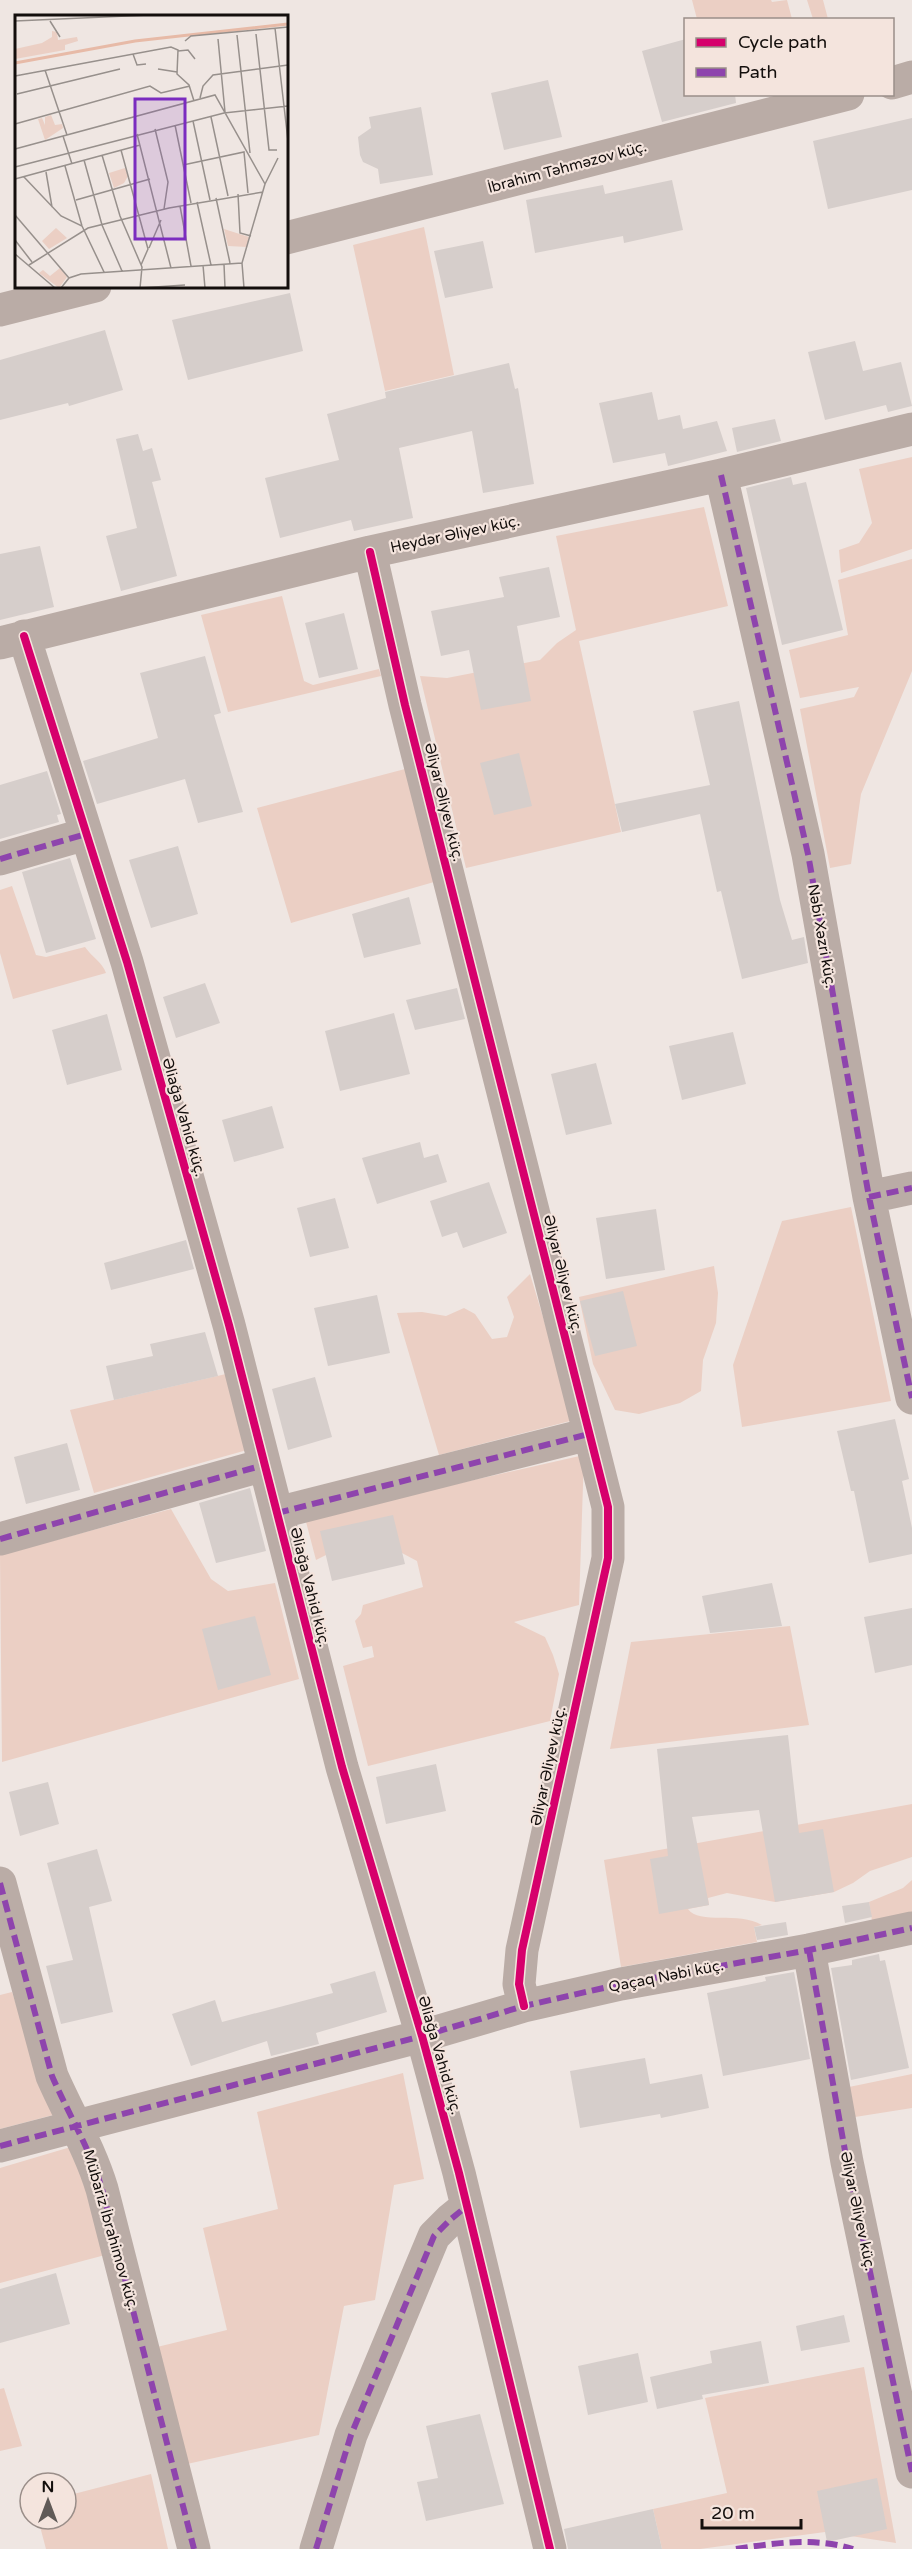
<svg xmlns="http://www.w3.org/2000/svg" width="912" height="2549" viewBox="0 0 912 2549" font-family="'Varela Round',sans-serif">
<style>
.green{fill:#ebcfc4}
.building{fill:#d6cecb}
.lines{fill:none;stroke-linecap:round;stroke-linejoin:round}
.minor{stroke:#baaca6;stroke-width:33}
.quiet{stroke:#8e44ad;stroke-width:6;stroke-dasharray:12 6;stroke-linecap:butt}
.cycleway-casing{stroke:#f4e4dd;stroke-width:11}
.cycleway{stroke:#d6006c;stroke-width:8}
.labels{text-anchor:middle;stroke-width:4.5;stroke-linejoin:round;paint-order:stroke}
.street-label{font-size:15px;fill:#130e0c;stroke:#f4e4dd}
.inset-river{fill:none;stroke:#e7baa7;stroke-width:3}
.inset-road{fill:none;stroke:#97908c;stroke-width:1.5}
.view{fill:#7b2cbf;fill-opacity:0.15;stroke:#7b2cbf;stroke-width:3}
.inset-edge{fill:none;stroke:#130e0c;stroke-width:3}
</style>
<rect width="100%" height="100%" fill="#efe6e2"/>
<path class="green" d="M692,0h79l1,2 15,-2 5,19h-95z
M807,0h16l5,19h-15z
M424,227l30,148 -69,16 -32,-146z
M912,457v92l-71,24 -2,-23 20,-7 13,-20 -13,-54z
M704,507l24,99 -149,35 42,191 -155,36 -46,-192 27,2 93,-18 17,-17 19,-13 -20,-94z
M912,559v112l-51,123 -10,70 -21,4 -30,-159 54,-12 5,-10 -59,11 -11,-48 59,-15 -10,-55z
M282,596l22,85 9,4 66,-16 2,7 -153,36 -27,-97z
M405,769l29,113 -143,41 -34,-115z
M12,886l24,69 10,2 39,-10c7,10 18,16 21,26l-93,26 -13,-46v-63z
M851,1207l40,194 -149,26 -9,-62 49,-144z
M714,1266l4,27 -2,30 -13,37 -2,31 -21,12 -41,11 -24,-4 -22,-46 -14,-67z
M530,1274l44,146 -135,35 -42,-142 25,-1 24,4 18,-8 11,6 17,25 15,-2 7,-20 -7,-20z
M226,1374l21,76 -153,43 -24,-83z
M584,1455l-5,150 -65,17 31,15 8,18 6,19 -9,47 -182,45 -25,-100 31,-9 -2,-11 -9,2 -8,-27 6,-7 2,-9 60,-18 -6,-26 -15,-8 -76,2 -10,5 -11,-42z
M171,1509l40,70 17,12 47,-8 24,96 -297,83 -2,-207z
M790,1626l19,99 -199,24 21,-107z
M912,1804v53l-42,14 -17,12 -19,9 -59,10 -48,-9 -19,5 1,7 -21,4c11,16 51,2 74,16l-8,2 3,15 -136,25 -17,-107z
M912,1880v34l-40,7 -3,-19 34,-14z
M12,1992l41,123 -53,14v-134z
M403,2073l21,106 -30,6 -19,115 -31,6 -25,129 -132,29 -30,-117 70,-17 -24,-102 75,-19 -21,-97z
M912,2074v34l-57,9 -6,-30z
M74,2146l31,109 -105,28v-115z
M864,2367l32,176 -71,-11 -125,17h-38l-9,-40 74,-16 -22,-95z
M4,2388l18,58 -22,5v-62z
M151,2474l17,75h-122l-8,-30h28v-23z"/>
<path class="building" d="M686,39v55h49l1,9 -74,19 -20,-71z
M548,80l14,57 -58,13 -13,-57z
M421,107l12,68 -53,9 -2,-15 -15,-7 -3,-7 -2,-18 13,-9 -2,-11z
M912,118v72l-84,19 -15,-68z
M672,180l11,50 -59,13 -1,-7 -88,17 -9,-53 77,-15 2,9z
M483,241l10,47 -48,10 -11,-47z
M290,293l13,58 -115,29 -16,-60z
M105,330l18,60 -54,16 -1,-3 -68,17v-60z
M855,341l8,30 38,-9 11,44 -24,6 -2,-7 -61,15 -17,-68z
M509,363l6,26 3,-1 16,96 -51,9 -11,-62 -73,17 14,70 -59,13 -3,-11 -71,18 -15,-60 74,-18 -12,-46 59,-16 -1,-6z
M652,392l6,28 22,-5 3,14 34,-8 10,30 -59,15 -3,-13 -52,10 -14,-60z
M775,419l6,22 -44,11 -5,-24z
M138,434l5,17 9,-3 9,32 -9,2 25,94 -56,15 -15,-55 31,-8 -21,-89z
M791,477l2,8 13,-3 37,148 -61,15 -36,-157z
M40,546l14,61 -54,13v-66z
M549,567l11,50 -43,9 14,75 -50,9 -12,-60 -28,6 -10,-45 73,-14 -5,-20z
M344,613l14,56 -39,9 -14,-55z
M205,656l16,57 -7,2 29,97 -45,11 -13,-44 -88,25 -14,-43 75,-23 -18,-65z
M739,701l41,199 12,40 12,-3 4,26 -66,16 -21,-88 -4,1 -17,-78 -78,18 -7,-28 95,-19 -17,-74z
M519,753l13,53 -38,9 -14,-52z
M47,771l14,43 -4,1 2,7 -59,17v-54z
M178,846l20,68 -47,14 -22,-68z
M70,858l26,81 -50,14 -24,-81z
M409,897l12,47 -57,14 -12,-44z
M205,983l15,40 -44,15 -13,-41z
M457,988l8,31 -50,11 -9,-30z
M394,1013l16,61 -70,17 -15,-60z
M107,1014l15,56 -55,15 -15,-55z
M733,1032l13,52 -64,16 -13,-54z
M596,1063l16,61 -46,11 -15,-61z
M272,1106l12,42 -50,14 -12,-42z
M420,1142l4,16 14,-4 9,28 -70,22 -15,-46z
M489,1182l18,51 -44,15 -6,-16 -15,5 -12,-36z
M335,1198l14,50 -39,9 -13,-49z
M656,1209l9,61 -59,9 -10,-61z
M186,1240l8,29 -83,21 -7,-27z
M623,1291l14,55 -42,10 -15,-55z
M377,1295l13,58 -62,13 -14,-58z
M205,1332l13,44 -104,24 -8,-34 47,-10 -3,-12z
M315,1377l17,60 -44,13 -16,-61z
M895,1419l14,60 -7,2 10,47v26l-43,9 -15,-72h-3l-14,-60z
M67,1443l13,47 -54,14 -12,-47z
M250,1488l16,63 -50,12 -17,-60z
M393,1515l12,49 -73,17 -12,-50z
M772,1583l10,43 -72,7 -8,-37z
M912,1608v57l-37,8 -11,-56z
M255,1616l16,59 -53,15 -16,-61z
M788,1735l11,98 24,-4 11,63 -59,10 -16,-92 -67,7 17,88 -50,9 -9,-55 18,-3 -11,-107z
M436,1764l10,47 -60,13 -10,-47z
M48,1782l11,42 -39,12 -11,-44z
M97,1849l15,52 -23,6 24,105 -52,12 -15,-58 27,-6 -26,-97z
M869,1902l3,15 -27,6 -3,-17z
M786,1922l2,13 -31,5 -3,-13z
M879,1954l1,7 5,-1 24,108 -58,12 -20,-112 21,-3v-5z
M375,1971l12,41 -71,21 3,11 -48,12 -4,-15 -76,25 -19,-52 43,-14 7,22 111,-29 -3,-9z
M794,1972l16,87 -87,17 -16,-83 59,-12 -1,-4z
M645,2058l5,26 52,-10 7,34 -48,10 -1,-4 -80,14 -10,-57z
M56,2273l14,51 -70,19v-54z
M844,2315l6,27 -49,9 -5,-25z
M761,2341l8,42 -67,12 1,4 -46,10 -7,-32 62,-14 -2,-12z
M638,2353l10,49 -60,13 -10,-49z
M480,2414l24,90 -78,17 -9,-39 21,-4 -12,-52z
M877,2478l10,51 -60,13 -10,-51z
M653,2509l9,40h-94l-4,-20z"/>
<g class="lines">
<path class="minor" d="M892,83l20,-6
M286,238l562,-144
M0,310l95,-24
M721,475l87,379 61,343 43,201
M370,552l35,153 203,802v51l-86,392 -3,34 5,22
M24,636l103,326 102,363 113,442 80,269 37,137 91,376
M0,643l370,-91 351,-77 191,-46
M0,859l86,-25
M869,1197l43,-9
M277,1513l312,-79
M0,1539l264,-74
M0,1883l52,193c17,39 38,73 50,113l92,360
M809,1950l38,212 65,310
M0,2146l422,-110 102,-30 97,-22 188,-34 103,-22
M316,2549l35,-114 83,-199 17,-17 16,-13"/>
<path class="quiet" d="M721,475l87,379 61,343 43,201
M0,859l86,-25
M869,1197l43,-9
M277,1513l312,-79
M0,1539l264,-74
M0,1883l52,193c17,39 38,73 50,113l92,360
M809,1950l38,212 65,310
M0,2146l422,-110 102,-30 97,-22 188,-34 103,-22
M316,2549l35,-114 83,-199 17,-17 16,-13
M736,2549c38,-6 79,-12 117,0"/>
<defs>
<path id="cycleway" d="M370,552l35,153 203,802v51l-86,392 -3,34 5,22
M24,636l103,326 102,363 113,442 80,269 37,137 91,376"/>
</defs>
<use href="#cycleway" class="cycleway-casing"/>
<use href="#cycleway" class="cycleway"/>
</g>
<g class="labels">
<g class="street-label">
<text transform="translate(567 167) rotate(-15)" y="5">İbrahim Təhməzov küç.</text>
<text transform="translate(455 534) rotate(-12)" y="5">Heydər Əliyev küç.</text>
<text transform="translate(444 802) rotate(76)" y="5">Əliyar Əliyev küç.</text>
<text transform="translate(822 936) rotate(80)" y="5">Nəbi Xəzri küç.</text>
<text transform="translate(184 1117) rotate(74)" y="5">Əliağa Vahid küç.</text>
<text transform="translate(563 1274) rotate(76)" y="5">Əliyar Əliyev küç.</text>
<text transform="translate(310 1587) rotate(76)" y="5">Əliağa Vahid küç.</text>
<text transform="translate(548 1766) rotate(-78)" y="5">Əliyar Əliyev küç.</text>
<text transform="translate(666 1976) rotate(-11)" y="5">Qaçaq Nəbi küç.</text>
<text transform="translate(440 2055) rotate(74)" y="5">Əliağa Vahid küç.</text>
<text transform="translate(858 2211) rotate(78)" y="5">Əliyar Əliyev küç.</text>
<text transform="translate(111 2230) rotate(74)" y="5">Mübariz İbrahimov küç.</text>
</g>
</g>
<g transform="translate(15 15)">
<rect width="273" height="273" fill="#efe6e2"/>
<path d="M37,16l5,1 1,8 19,-3 1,4 -13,4v5l-50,9v-10l27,-6 10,-6zM36,100l4,10 7,-1 1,4 -18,12 -7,-21 4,-1 3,7v-8zM110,153l3,8 -4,7 -10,5 -5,-15zM41,213l11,10 -18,11 -7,-8zM209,214l25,8 -2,10 -19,-1zM45,253l7,9 -8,11 -20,-15 4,-3 7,6z" fill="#ebcfc4"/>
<path class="inset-river" d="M0,48l120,-22 153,-17"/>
<path class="inset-road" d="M0,6l134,-6M35,6l10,16M260,13l13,113M241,19l13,116h8M222,20l13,118M203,24l7,73M170,26l6,-5 97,-9M163,36l10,-1 7,9M118,39l4,11 9,-1M143,54l19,3M30,55l22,65M0,61l156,-29 7,3 -1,24 12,11 5,16M2,79l103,-25M185,83l3,-12 10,-11 75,-10M196,102l17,79M178,106l17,79M0,109l135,-38 11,7 29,-7M160,110l16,78M140,114l13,53 -4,27M122,119l34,134M48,121l9,28M0,134l200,-54 50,89 -23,79 2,25M106,135l27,99 -7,16M87,140l18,61 22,51 -2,21M69,145l18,65 20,46M168,150l61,-13 4,41M50,151l17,60M0,152l209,-54 64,-7M31,157l6,35M9,162l37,39 21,10 22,46M0,164l125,-34M250,169l13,-26M223,179l2,39 11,3M201,183l14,65M61,185l74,-21M182,187l14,63M165,191l11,60M0,200l54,63M0,225l17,22M134,233l12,-28M0,239l40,34M209,249l1,24M14,250l59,-37 81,-20 94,-16M188,250l2,23M46,273l8,-10 12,-4 161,-11M125,273l45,-3"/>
<path class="view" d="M120,84h50v140h-50z"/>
<rect width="273" height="273" class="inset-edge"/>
</g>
<rect x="684" y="18" width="210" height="78" fill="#f4e4dd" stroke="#9a8e89" stroke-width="1.5"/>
<rect x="696" y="38" width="30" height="9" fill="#d6006c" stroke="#9a8e89" stroke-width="1.5"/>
<text x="738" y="48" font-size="18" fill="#130e0c">Cycle path</text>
<rect x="696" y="68" width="30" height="9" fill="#8e44ad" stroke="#9a8e89" stroke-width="1.5"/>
<text x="738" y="78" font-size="18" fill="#130e0c">Path</text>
<g transform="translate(48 2501)"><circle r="28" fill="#f4e4dd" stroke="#9a8e89" stroke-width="1.5"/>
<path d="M0-4.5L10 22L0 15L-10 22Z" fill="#605a57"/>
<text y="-9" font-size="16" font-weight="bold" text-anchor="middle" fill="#130e0c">N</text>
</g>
<path d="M702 2519v9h99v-9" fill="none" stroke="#130e0c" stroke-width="3"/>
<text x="711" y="2519" font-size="18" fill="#130e0c" stroke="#f4e4dd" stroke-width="4.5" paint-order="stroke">20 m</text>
</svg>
